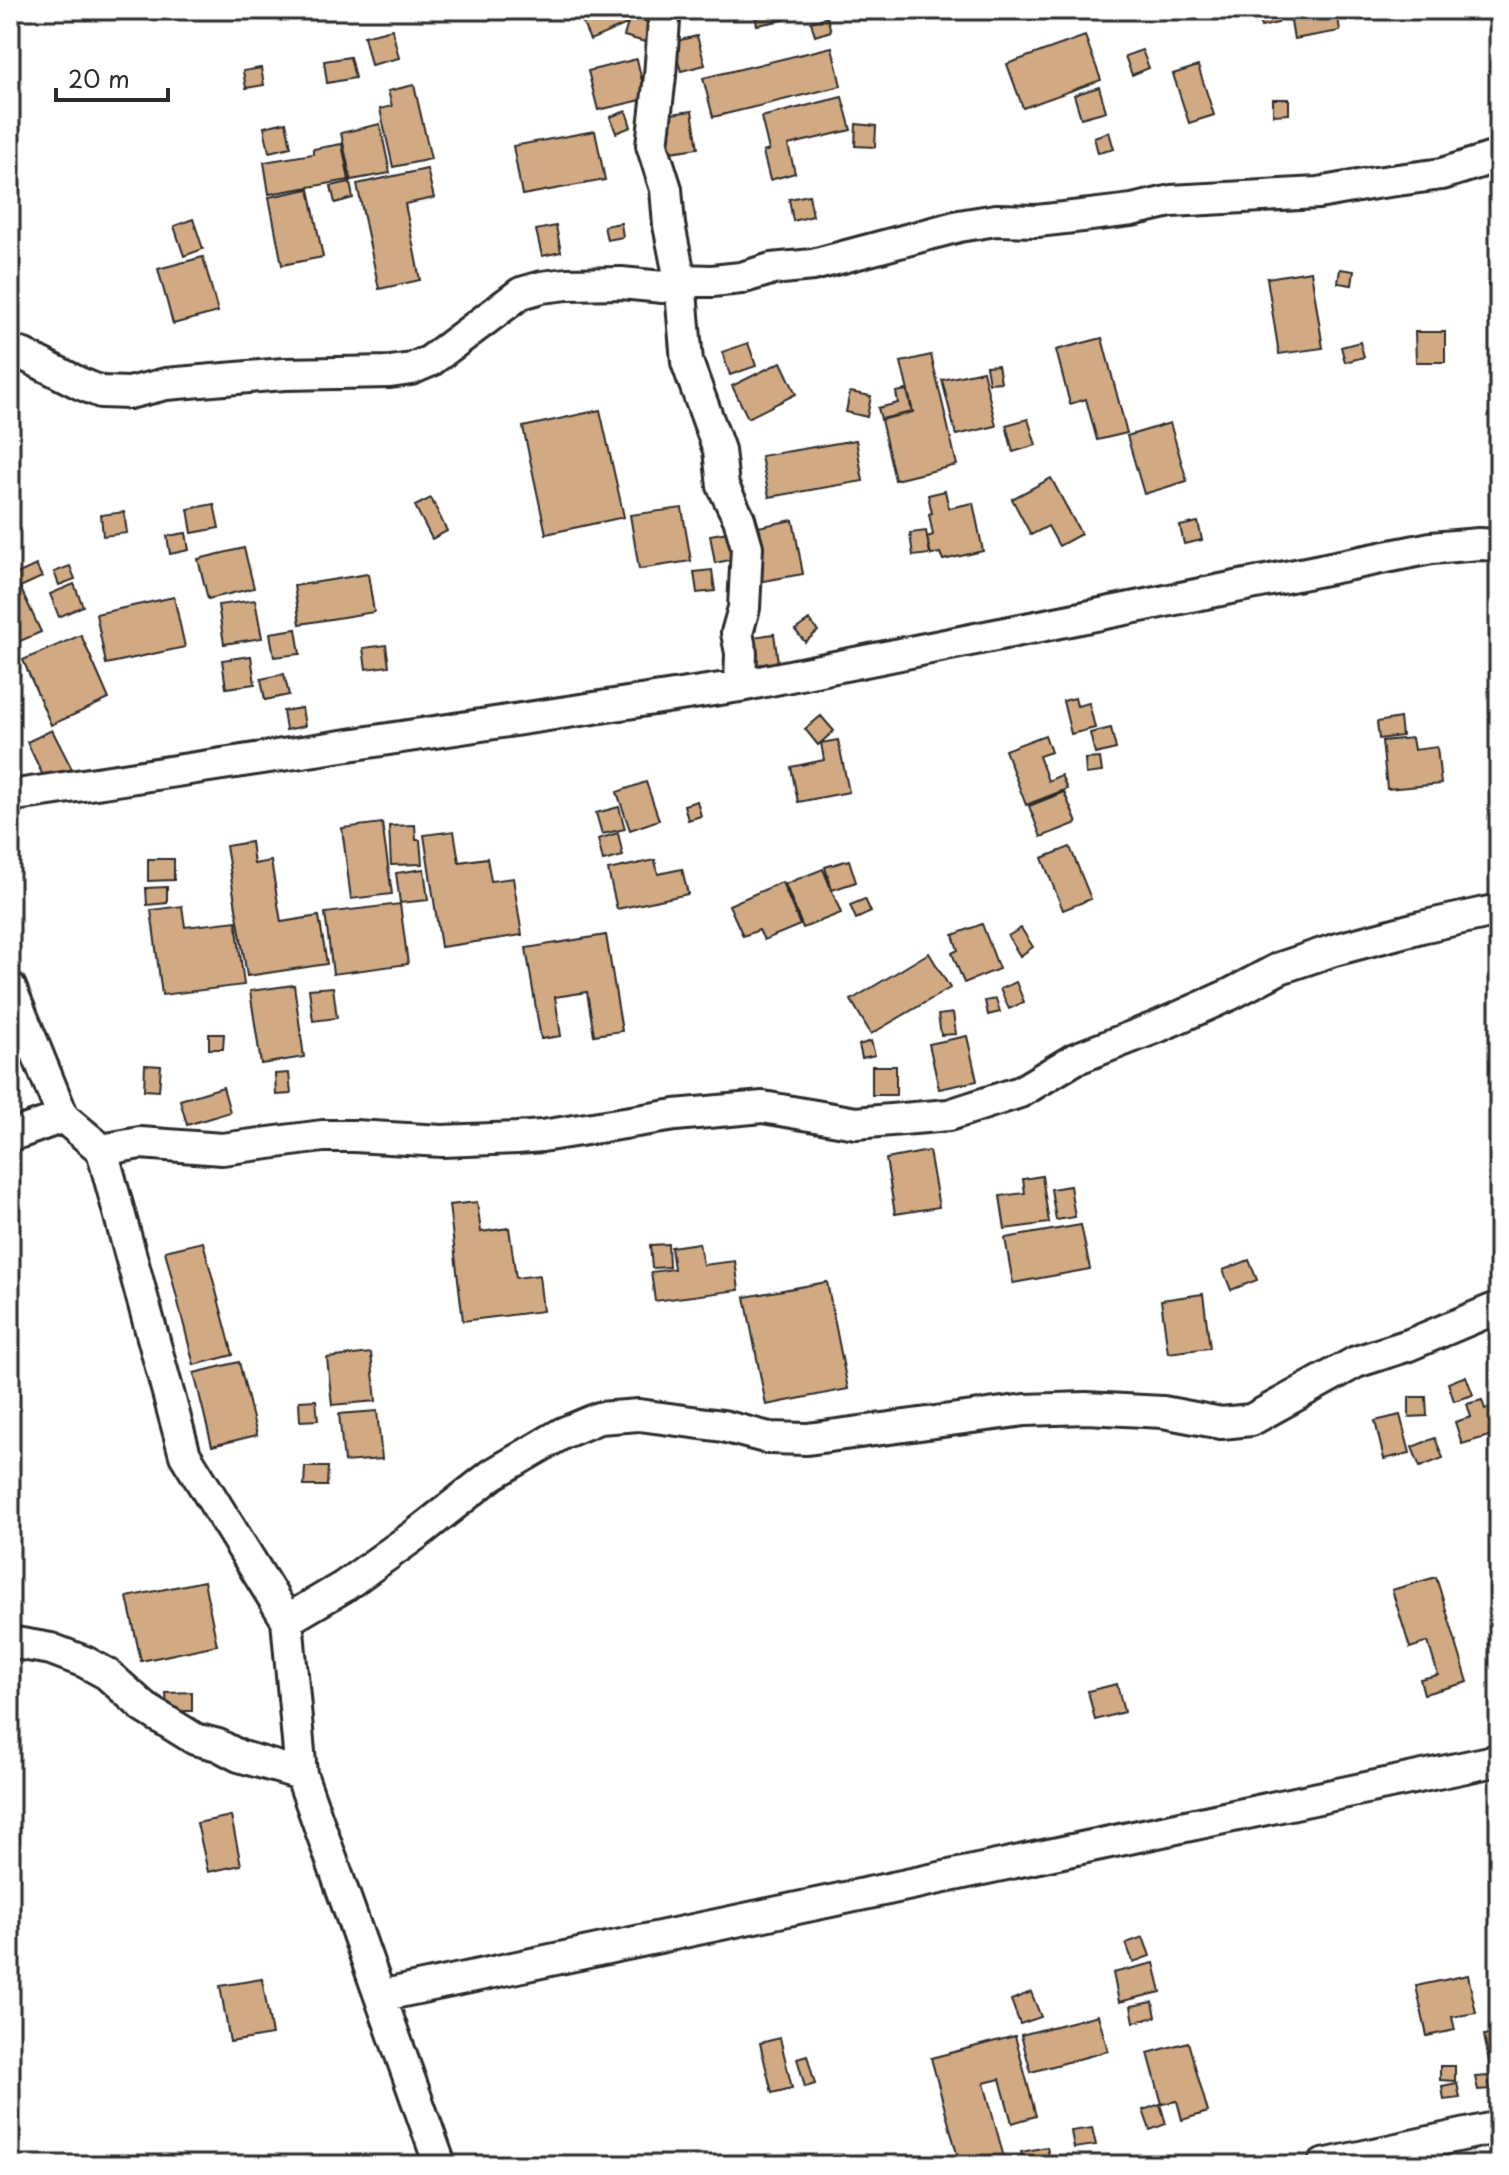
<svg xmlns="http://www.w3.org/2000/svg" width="1509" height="2175" viewBox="0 0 1509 2175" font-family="'Playpen Sans',sans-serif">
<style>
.building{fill:#d1aa83;stroke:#2b2b2b;stroke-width:2}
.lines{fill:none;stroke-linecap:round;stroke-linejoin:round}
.street-casing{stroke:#2b2b2b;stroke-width:36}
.street{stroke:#fff;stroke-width:30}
</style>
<rect width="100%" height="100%" fill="#fff"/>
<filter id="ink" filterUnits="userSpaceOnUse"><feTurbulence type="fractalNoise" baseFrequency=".0125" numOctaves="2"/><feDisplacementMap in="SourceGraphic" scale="16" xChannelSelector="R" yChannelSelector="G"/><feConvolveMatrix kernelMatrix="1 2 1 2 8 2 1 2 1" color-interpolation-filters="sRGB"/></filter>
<g filter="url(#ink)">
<path class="building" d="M577,10h44l6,14 -37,16z
M754,10h28l2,10 -27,5z
M1256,10h19l3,13 -17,4z
M1289,10h48l3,21 -46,8z
M630,17l21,6 -6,19 -21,-6z
M827,17l4,14 -16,5 -4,-14z
M392,29l7,29 -28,7 -7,-29z
M697,36l8,29 -24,6 -9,-29z
M1085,36l16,44 -78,28 -16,-44z
M832,47l9,39 -128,31 -10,-39z
M1142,50l7,18 -17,7 -7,-19z
M350,57l5,21 -28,5 -3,-22z
M637,59l9,40 -48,11 -10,-39z
M1198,66l16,49 -25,8 -16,-49z
M261,68l3,17 -18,3 -3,-17z
M414,85l17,74 -38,8 -13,-58 12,-3 -4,-15z
M1099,87l7,24 -25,7 -7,-23z
M842,97l9,33 -63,15 7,28 -25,7 -7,-28 6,-2 -8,-33z
M1273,99h16v15l-16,1z
M626,111l5,16 -15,6 -6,-16z
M692,111l6,37 -28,4 -6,-37z
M286,122l5,25 -22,5 -5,-25z
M380,124l10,49 -39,7 -10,-47z
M856,124l20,2 -1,21 -20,-1z
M595,131l10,49 -83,15 -9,-49z
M1109,132l5,17 -16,4 -4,-16z
M342,144l7,36 -80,14 -5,-32 49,-8v-5z
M427,169l7,29 -29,6 15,76 -41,9 -22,-105z
M350,182l3,16 -18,5 -4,-17z
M309,189l14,68 -41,8 -13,-68z
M809,195l4,21 -20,5 -4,-22z
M193,219l10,30 -19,7 -10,-30z
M621,223l2,14 -16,3 -3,-14z
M556,226l5,26 -19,4 -6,-26z
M203,257l15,55 -45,12 -15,-55z
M1340,269l14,2 -2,14 -14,-2z
M1311,271l12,77 -44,6 -12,-76z
M1415,332h30v30h-29z
M1102,338l25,95 -30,7 -11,-41 -16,5 -14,-54z
M1360,342l4,15 -19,5 -4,-15z
M748,343l8,23 -26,9 -8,-23z
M931,355l26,110 -62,15 -14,-60 32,-8 -12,-50z
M781,362l15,32 -48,24 -16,-32z
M998,365l3,17 -12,1 -3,-17z
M983,371l13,55 -40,9 -14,-55z
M907,390l5,22 -31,7 -3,-11 20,-5 -2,-11z
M850,392l21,4 -4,21 -21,-5z
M600,410l24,107 -78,17 -23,-107z
M1028,419l8,26 -23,7 -7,-27z
M1170,423l17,58 -43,13 -17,-58z
M856,440l7,41 -94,16 -8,-41z
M1051,478l30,56 -22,12 -11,-20 -17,9 -19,-36z
M945,491l4,17 24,-5 10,48 -40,9 -3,-7 -9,2 -4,-18 6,-2 -4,-21 3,-1 -4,-18z
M431,498l16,33 -15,8 -17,-33z
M214,504l5,24 -27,5 -4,-24z
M682,508l9,53 -52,8 -9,-54z
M124,512l3,21 -24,3 -2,-21z
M793,520l10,54 -45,8 -10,-53z
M1198,522l4,18 -18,4 -4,-18z
M734,531l5,27 -24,5 -5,-28z
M926,531l4,23 -17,2 -3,-23z
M186,533l3,17 -19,4 -3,-18z
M244,548l10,40 -46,11 -10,-40z
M10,564l5,11 21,-10 6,12 -22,10 21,45 -23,10 -8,-17z
M70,566l5,13 -16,6 -5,-13z
M712,570l3,21 -18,2 -3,-21z
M368,574l6,38 -74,12 -6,-38z
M74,584l9,22 -24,11 -9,-23z
M174,597l11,50 -79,17 -10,-50z
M255,600l7,38 -38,6 -6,-39z
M809,620l9,11 -13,11 -10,-12z
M296,629l4,25 -26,3 -4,-24z
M774,634l4,28 -22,3 -4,-28z
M81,635l28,64 -58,26 -28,-65z
M386,645l3,21 -23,3 -3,-21z
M251,656l4,28 -29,4 -4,-28z
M284,674l5,21 -24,5 -4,-21z
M1075,698l2,8 12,-3 6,25 -24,6 -8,-33z
M302,708l3,18 -19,4 -3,-19z
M821,716l13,15 -16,14 -13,-16z
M1400,718l2,18 -23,3 -2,-17z
M1111,728l5,21 -21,5 -5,-21z
M52,730l20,39 -26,13 -19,-40z
M1045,735l6,17 -12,4 9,25 13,-6 6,14 -41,16 -21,-55z
M1412,738l2,12 23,-3 4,37 -54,5 -5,-48z
M838,740l11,52 -51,10 -7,-35 33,-7 -3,-17z
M1100,758l2,14 -16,2 -1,-15z
M646,782l13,38 -29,10 -13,-38z
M1064,792l13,31 -36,14 -12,-31z
M697,801l4,15 -13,4 -4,-15z
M619,807l6,22 -23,5 -6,-21z
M382,823l10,71 -41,5 -9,-71z
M415,825l1,15h4l2,24 -31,1 -2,-39z
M454,831l5,31 28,-4 4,23 22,-3 9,57 -81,12 -17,-112z
M618,833l5,23 -20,5 -5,-22z
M251,842l3,22 17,-3 10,61 38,-6 8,48 -80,12 -21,-130z
M1070,847l21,52 -28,11 -21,-52z
M148,859h26v21l-26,1z
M655,860l3,14 24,-5 6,25 -71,15 -9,-39z
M849,860l7,22 -24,8 -7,-23z
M424,869l4,31 -28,3 -4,-30z
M823,869l18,44 -38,15 -18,-44z
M782,882l18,43 -36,15 -5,-10 -16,6 -14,-31z
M167,887v16l-20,2 -1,-17z
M865,899l6,13 -15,7 -6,-14z
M400,904l8,60 -75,10 -8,-61z
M182,906l3,21 51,-6 8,64 -82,10 -11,-85z
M982,924l17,45 -35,14 -12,-30 6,-3 -5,-15z
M1021,928l12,19 -13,9 -12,-20z
M606,935l16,96 -28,4 -7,-43 -32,5 6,39 -20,3 -15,-91z
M929,953l21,35 -79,46 -20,-34z
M1016,982l8,20 -15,7 -9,-20z
M294,985l10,72 -43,7 -11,-73z
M333,987l4,31 -24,3 -4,-32z
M996,999l4,13 -12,3 -3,-14z
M953,1013l3,21 -15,1 -3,-20z
M209,1034h15l-1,15h-14z
M967,1036l10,45 -38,8 -10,-45z
M871,1041l4,14 -13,3 -3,-13z
M145,1065l16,1 -2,25 -15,-1z
M872,1066h24v29h-24z
M289,1073l2,21 -15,1 -1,-21z
M223,1087l7,25 -43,13 -7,-25z
M929,1151l10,56 -44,7 -9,-55z
M1042,1176l7,47 -44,6 -5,-33 25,-3 -2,-14z
M1070,1186l5,31 -19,3 -5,-31z
M477,1202l4,30 28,-4 7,50 23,-3 4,36 -80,10 -14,-116z
M1081,1225l9,44 -77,14 -8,-45z
M203,1242l30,113 -39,10 -29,-114z
M699,1243l4,22 32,-4 4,29 -84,11 -4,-29 23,-3 -3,-22z
M668,1244l1,23 -17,1 -2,-23z
M1249,1260l8,20 -26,10 -8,-20z
M827,1282l21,107 -82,16 -21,-108z
M1203,1294l7,54 -42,5 -7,-53z
M371,1353l5,48 -44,4 -5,-47z
M239,1362l18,73 -45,11 -18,-73z
M1466,1376l7,19 -19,6 -6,-18z
M1409,1397h17l1,19 -18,1z
M316,1400l2,20 -18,1 -1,-20z
M1482,1400l3,9 14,-4v28l-37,11 -7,-22 16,-5 -4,-13z
M377,1411l5,48 -38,3 -5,-48z
M1400,1415l10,38 -26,6 -9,-38z
M1435,1438l8,20 -23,9 -8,-20z
M305,1467h23l-1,19h-23z
M1436,1577l32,105 -44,12 -4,-15 18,-4 -10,-33 -18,6 -18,-58z
M204,1581l13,64 -76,16 -14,-64z
M1117,1684l7,28 -29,8 -7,-29z
M192,1692v19h-25l-1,-18z
M231,1816l10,49 -33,7 -11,-49z
M1143,1937l7,19 -17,6 -7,-19z
M1154,1963l7,29 -42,10 -6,-29z
M1468,1975l8,38 -24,4 3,13 -28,6 -11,-50z
M262,1979l10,56 -42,7 -10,-56z
M1031,1992l10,25 -21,7 -9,-24z
M1153,2002l3,15 -22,5 -3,-16z
M1098,2015l10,36 -77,21 -10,-37z
M1499,2033v60h-4l-11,-58z
M1015,2036l21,80 -24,7 -12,-44 -16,4 22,82h-46l-29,-107z
M780,2038l12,50 -20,5 -12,-50z
M1188,2042l20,70 -26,8 -5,-19 -15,3 -14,-51z
M807,2055l8,29 -10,3 -8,-29z
M1440,2066h15v15l-15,-1z
M1488,2076l2,13 -12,1 -3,-13z
M1457,2083l3,15 -16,2 -2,-14z
M1160,2104l6,20 -16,6 -7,-20z
M1092,2128l4,17 -22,3 -3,-17z
M1047,2147l4,18h-27l-3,-13z"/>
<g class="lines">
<defs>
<path id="street" d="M663,10l1,11 -4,55 -8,69 14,44 3,36 11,55 7,82 32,88 4,36 16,33 8,28 -3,61 -7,25 4,20 -1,33
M10,351l14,4 55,28 22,9 28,1 37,-9 118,-10 106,-2 21,-3 19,-8 91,-68 21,-6 25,-3 54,-1 42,4 17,-7 32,1 29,-3 30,-9 42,-4 146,-39 37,-6 41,1 45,-5 50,-6 39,-9 147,-8 57,-10 67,-9 57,-18
M10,796l730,-110 691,-138 48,-4 20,1
M10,987l53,130 39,33 83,305 102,165 14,154 139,391
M10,1136l53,-19
M102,1150l38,-7 82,6 101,-13h31l88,5 75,-3 25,-2 133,-21 88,-8 93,16 93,-8 71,-23 55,-33 82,-32 74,-33 49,-26 54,-18 87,-23 78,-17
M287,1620l56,-33 75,-54 75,-59 70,-41 36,-15 40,-3 84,11 46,12 38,1 218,-29 61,-2 77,4 58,11 30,-3 105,-58 53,-17 90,-38
M10,1642l41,7 34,13 22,12 38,34 50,31 23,6 21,11 62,18
M380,1996l1119,-236
M1323,2165l176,-38"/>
</defs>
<use href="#street" class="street-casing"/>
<use href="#street" class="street"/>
</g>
</g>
<rect width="1509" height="2175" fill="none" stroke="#fff" stroke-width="40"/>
<rect x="20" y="20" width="1469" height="2135" fill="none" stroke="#2b2b2b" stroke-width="3" filter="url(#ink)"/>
<path d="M56 88v12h112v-12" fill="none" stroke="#2b2b2b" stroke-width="4"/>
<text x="68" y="88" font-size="24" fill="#2b2b2b" stroke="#ffffff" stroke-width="6" paint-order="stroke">20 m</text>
</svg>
